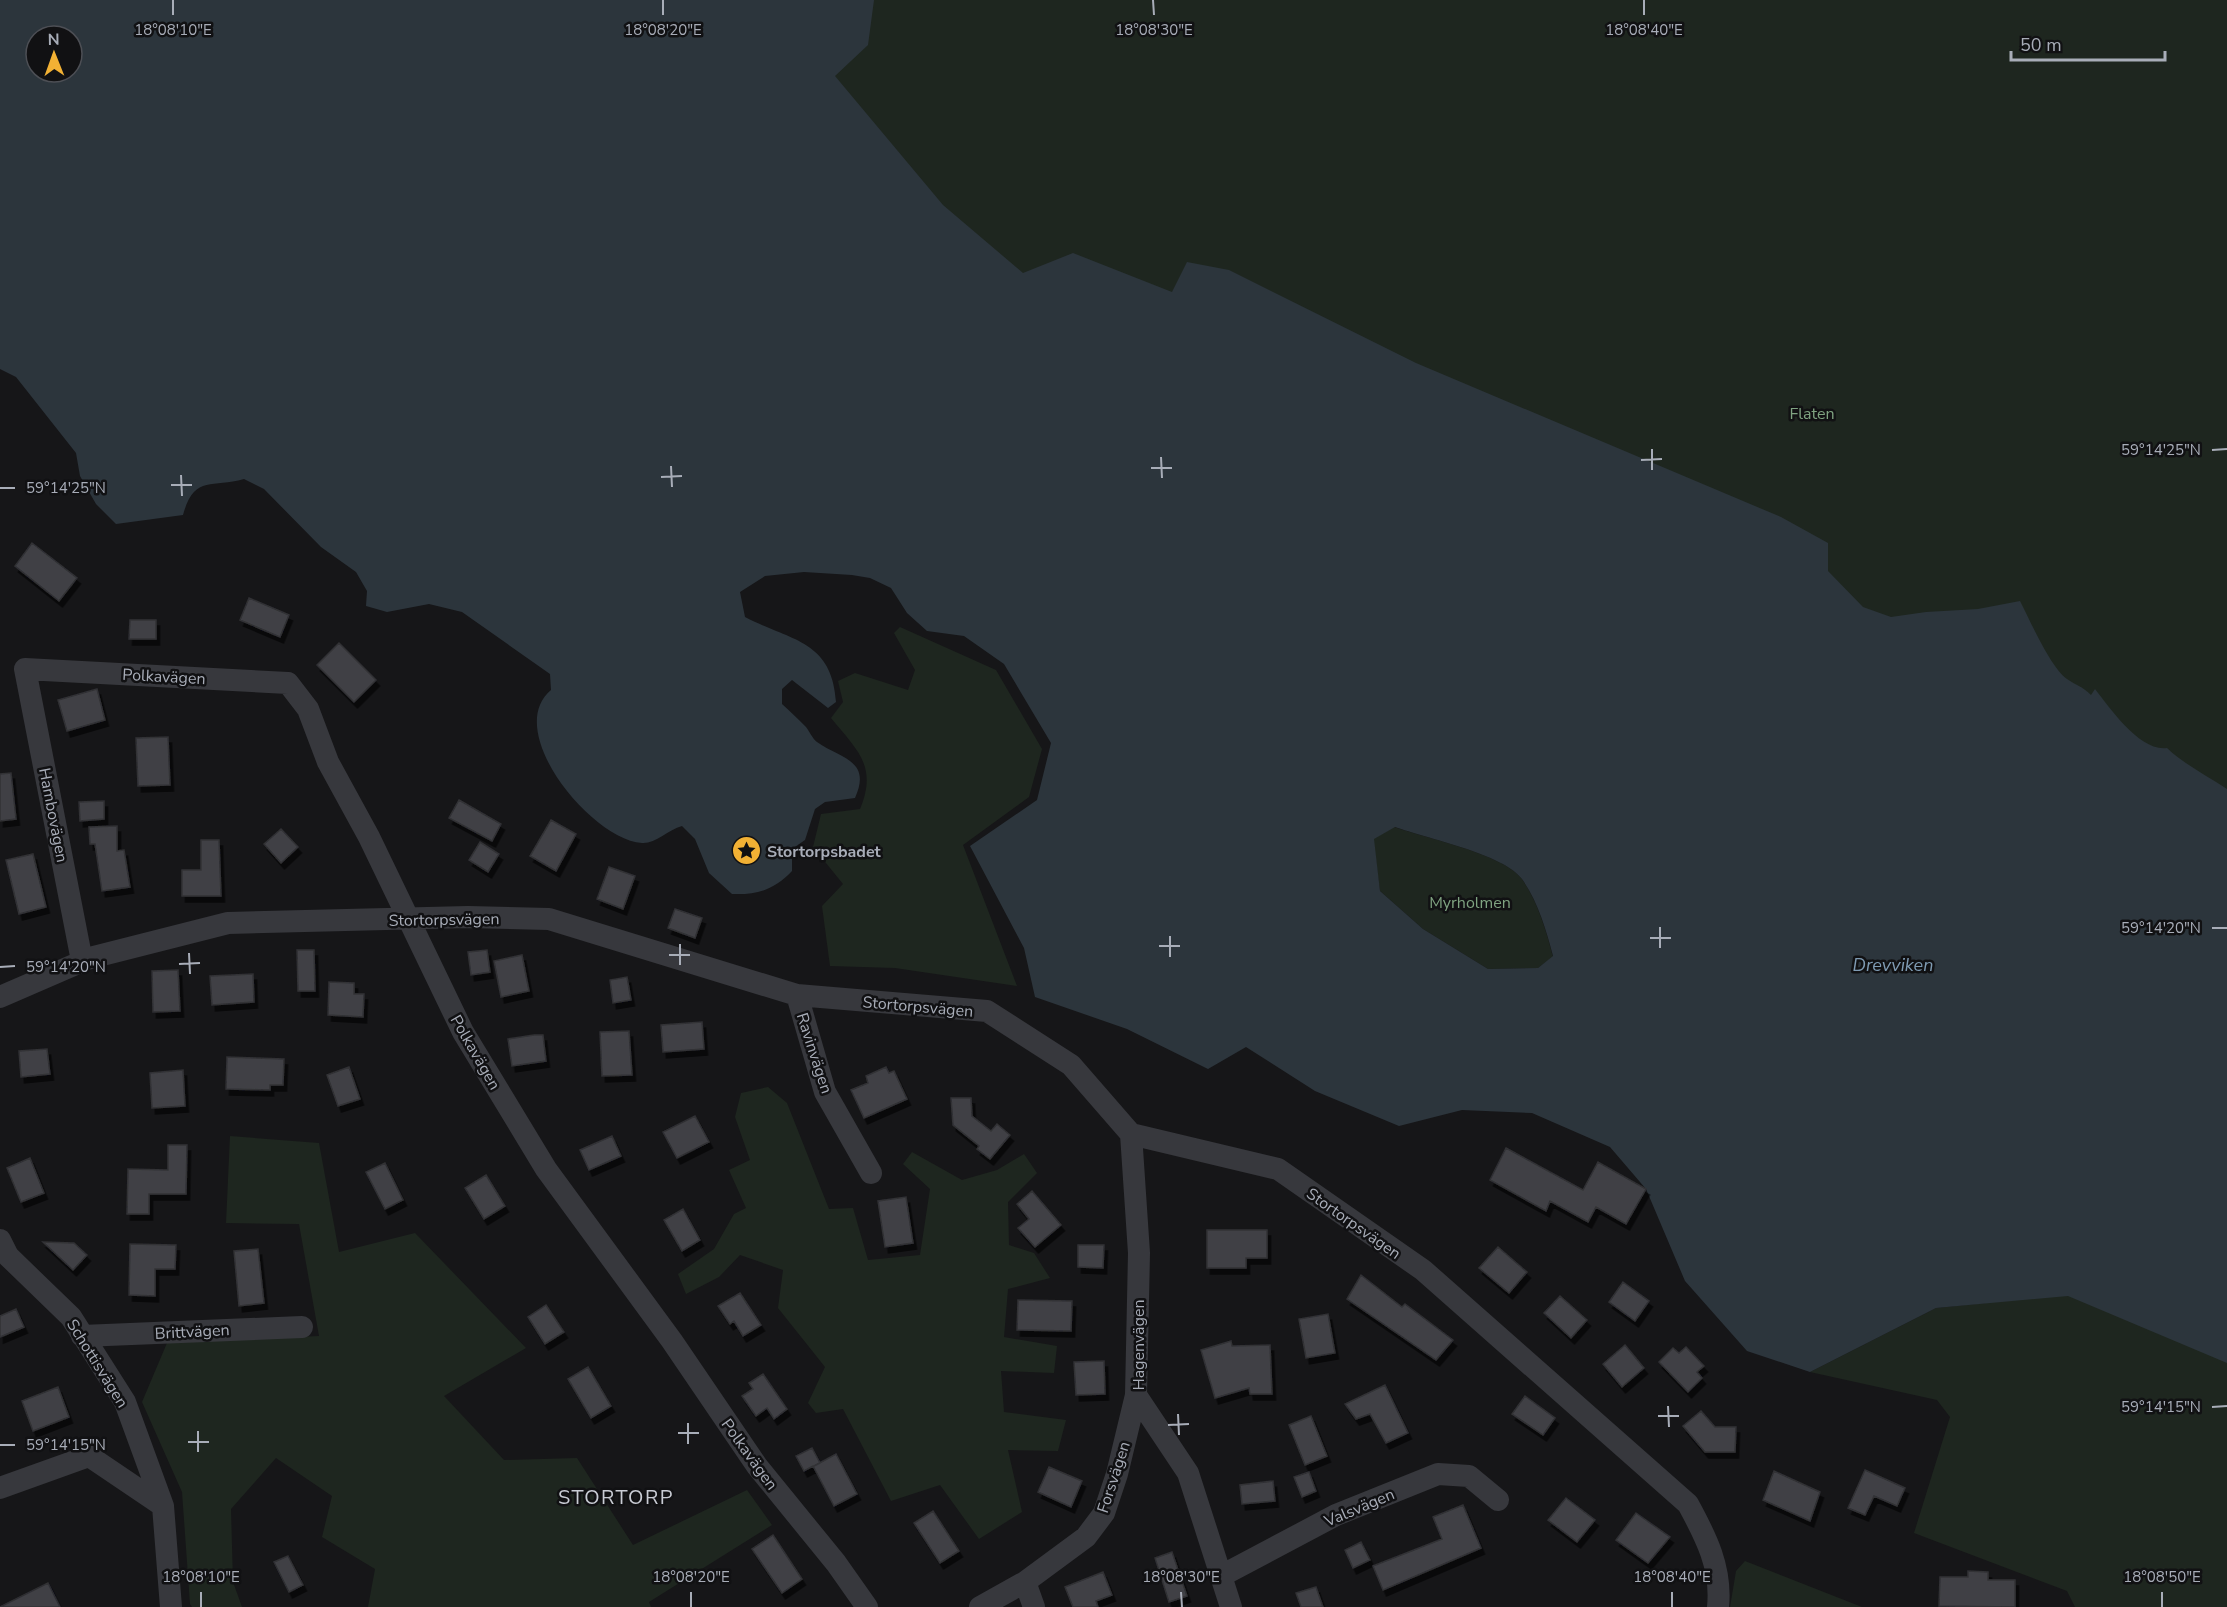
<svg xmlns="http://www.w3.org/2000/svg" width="2227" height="1607" viewBox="0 0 2227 1607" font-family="'Nunito Sans',sans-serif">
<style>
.green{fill:#1e261f}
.water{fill:#2c353c;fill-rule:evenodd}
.building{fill:#404145;stroke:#303034;stroke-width:1.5;filter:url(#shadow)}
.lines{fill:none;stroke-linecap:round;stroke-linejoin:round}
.minor{stroke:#37383d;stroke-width:22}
.ticks{fill:none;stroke:#a8adb8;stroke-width:2}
.labels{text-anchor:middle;stroke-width:5;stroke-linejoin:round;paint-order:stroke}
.park-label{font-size:16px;fill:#7fa381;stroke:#111113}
.street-label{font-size:16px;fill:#a8adb8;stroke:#111113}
.poi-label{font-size:16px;font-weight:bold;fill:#a8adb8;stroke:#111113;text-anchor:start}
.water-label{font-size:18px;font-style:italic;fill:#7f9bb3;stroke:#111113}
.quarter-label{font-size:20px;letter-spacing:1.5px;fill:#c9ccd4;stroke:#111113}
.ticks-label{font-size:15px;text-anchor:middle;fill:#a8adb8;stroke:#111113;stroke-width:5;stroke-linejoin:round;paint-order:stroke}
</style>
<defs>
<filter id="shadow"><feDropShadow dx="3.5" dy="6" stdDeviation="0" flood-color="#0009"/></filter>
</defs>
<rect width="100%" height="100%" fill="#161618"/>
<path class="green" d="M181,0h2046v1607h-152l-8,-16 -153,-58 36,-116 -13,-17 -127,-28 126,-64 50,-5 88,-279z
M900,627l96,43 46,79 -13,48 -66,48 54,141 -122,-18 -65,-2 -8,-60 21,-22 -30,-37 8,-33 39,-5c18,-43 -3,-59 -29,-91l12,-16 -5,-21 17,-8 53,17 7,-20 -21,-37z
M1394,827c31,11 110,27 128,52 16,24 24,51 31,78l-15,11 -50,1 -65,-40 -43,-38 -7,-52z
M768,1087l19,16 42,106 24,-1 15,52 52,-5 10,-66 -27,-25 9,-12 50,28 35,-10 27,-16 13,19 -29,29 1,43 25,8 16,25 -42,11 -4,48 53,9 -3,27 -53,-2 3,41 62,8 -8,31 -50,-1 14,62 -43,27 -39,-54 -49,16 -48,-92 -27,4 -8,-10 17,-36 -47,-59 5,-38 -43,-15 -21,22 -33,17 -8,-20 36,-25 20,-35 12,-6 -17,-38 21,-10 -15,-43 6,-24z
M230,1136l89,7 20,109 76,-19 111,115 -82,48 60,64 73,-2 56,87 114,-55 25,35 -123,77 2,5h-283l7,-38 -53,-32 10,-41 -56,-38 -45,51 2,73 9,25h-50l-2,-3 -8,-112 -40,-90 25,-59 152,-7 -20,-112 -73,-1z
M1745,1561l117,46h-132l6,-36z"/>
<path class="water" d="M0,0h874l-6,45 -33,31 108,129 80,68 50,-20 99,39 15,-30 42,8 187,93 365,154 47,26v28l35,36 28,10 35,-5 52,-3 42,-8c10,19 30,66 47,78 10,7 15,7 24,16l4,-6c15,19 45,63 72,59 18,17 39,27 60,41v574l-159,-67 -132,12 -126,64 -63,-21 -62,-70 -39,-92 -36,-42 -78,-34 -70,-3 -63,16 -84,-35 -69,-44 -38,22 -81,-40 -92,-32 -11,-49 -54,-102 67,-46 14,-57 -47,-79 -40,-28 -37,-5 -20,-18 -16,-25 -21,-10 -18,-3 -48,-3 -39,4 -25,16 5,25c46,24 87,23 91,85l-8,6 -36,-28 -10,9v15c8,7 16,15 24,23 4,5 6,11 11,15 24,17 55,18 38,56l-30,4 -10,7 -10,31 -13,9v22c-18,19 -35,24 -60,23l-23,-21 -14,-34 -13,-13c-14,4 -27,18 -40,17 -50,-3 -140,-112 -91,-153l-1,-16 -88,-62 -33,-8 -42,8 -21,-6 1,-15 -11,-19 -35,-25 -57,-58 -20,-10c-33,9 -50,-4 -61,36l-67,9 -20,-20 -16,-28 -4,-23 -60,-76 -16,-8zM36,36h36v36h-36zM1395,827c30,11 109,27 127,52 16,23 24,50 31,77l-15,12 -50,1 -65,-40 -43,-38 -6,-52z"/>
<path class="building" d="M32,543l45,35 -18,23 -44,-35z
M249,598l40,17 -9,22 -40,-17z
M130,620h26v19h-27z
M339,643l37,37 -22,22 -37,-37z
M97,689l8,31 -38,11 -9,-31z
M168,737l2,48 -32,1 -2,-48z
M11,773l5,46 -16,2v-47z
M459,800l42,24 -9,17 -43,-23z
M104,801v18l-24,2 -1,-19z
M551,820l25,14 -20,37 -26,-15z
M117,826v25l7,-1 6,37 -28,4 -7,-47h-5l-1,-17z
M281,829l17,18 -17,16 -17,-19z
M201,840h18l2,56h-39v-26h19z
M480,842l19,12 -11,18 -19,-12z
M33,854l13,53 -27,7 -13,-54z
M609,867l26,9 -12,33 -26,-10z
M675,909l27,9 -7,20 -27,-10z
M297,950h17l1,41h-17z
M487,950l3,22 -19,3 -3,-23z
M522,955l7,36 -28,6 -7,-36z
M178,970l2,41 -27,1 -1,-41z
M253,974l1,28 -42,3 -2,-29z
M627,977l4,23 -18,3 -3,-23z
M329,982l25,1v11h10l-1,23 -35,-2z
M702,1022l2,27 -41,3 -2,-27z
M629,1031l3,44 -30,1 -2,-44z
M534,1035h9l3,26 -34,5 -4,-27z
M47,1049l3,25 -29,3 -2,-26z
M227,1057l57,2 -1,26h-13v5l-44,-1z
M349,1067l11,32 -22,7 -11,-31z
M886,1067l3,6 5,-2 13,28 -43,19 -13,-28 17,-7 -2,-7z
M183,1070l2,36 -33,2 -2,-35z
M951,1098h20l1,18 19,15 6,-7 13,11 -20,24 -13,-10 2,-3 -26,-21z
M695,1116l14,26 -32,16 -14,-26z
M612,1136l9,20 -32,14 -9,-20z
M168,1145h19l-1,49h-37v20h-22l1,-45 40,1z
M1506,1148l77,42 15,-28 48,27 -20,35 -30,-17 -8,15 -38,-21 -4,10 -56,-31z
M30,1158l14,35 -23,9 -14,-34z
M385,1163l18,37 -18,9 -19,-37z
M486,1175l19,31 -21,13 -19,-31z
M1032,1191l29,34 -26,22 -17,-19 11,-9 -12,-15z
M906,1197l7,46 -28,4 -7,-46z
M683,1209l17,31 -18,11 -18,-31z
M1207,1230h60v28h-21v10h-39z
M43,1242l31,1 13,12 -14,15z
M130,1244l46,1 -1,24h-20v27l-26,-1z
M1078,1245h26l-1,23 -25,-1z
M1498,1247l29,25 -18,21 -30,-25z
M258,1249l6,54 -25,3 -5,-55z
M1361,1275l41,32 3,-3 48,36 -17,20 -89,-61z
M1623,1282l26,19 -14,20 -26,-19z
M740,1293l21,32 -18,11 -9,-15 -4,3 -12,-18z
M1560,1296l27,24 -16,18 -27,-25z
M1018,1300l54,1 -1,30 -54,-1z
M546,1305l18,27 -19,12 -17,-27z
M16,1309l8,18 -24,10v-21z
M1328,1314l7,39 -29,5 -7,-39z
M1231,1341l1,5 38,-1 2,49h-22l-1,-6 -34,10 -14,-48z
M1625,1345l19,23 -22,19 -19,-23z
M1686,1347l18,19 -7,6 5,6 -14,14 -29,-30 14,-14 6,5z
M1104,1361l1,33 -29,1 -2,-33z
M588,1367l23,39 -20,12 -23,-39z
M763,1374l24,35 -13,10 -7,-11 -11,8 -14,-20 11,-7 -4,-6z
M1385,1385l23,48 -22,10 -16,-29 -14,5 -11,-15z
M58,1387l11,30 -36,14 -11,-30z
M1525,1396l30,22 -12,17 -31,-21z
M1701,1411l14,16h21l-1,25h-30l-22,-26z
M1311,1416l16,40 -22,9 -16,-40z
M812,1448l8,15 -6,3 22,-12 21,40 -23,12 -21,-40 -9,5 -8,-15z
M1049,1467l33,14 -11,26 -33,-15z
M1865,1470l40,18 -8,18 -23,-10 -9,19 -17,-7z
M1774,1471l46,21 -10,29 -47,-21z
M1309,1472l7,19 -14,6 -8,-20z
M1273,1481l2,20 -33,3 -2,-19z
M1566,1498l29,22 -18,22 -29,-22z
M1463,1505l18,43 -98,42 -10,-24 69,-27 -9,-22z
M933,1511l26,40 -19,12 -26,-40z
M1636,1513l34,24 -22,26 -32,-23z
M773,1535l29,44 -20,14 -30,-44z
M1361,1542l9,18 -17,8 -8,-18z
M1172,1552l15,44 -18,6 -14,-44z
M288,1556l15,29 -14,7 -15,-30z
M1968,1571l20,1v8h27v27l-76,-1 1,-29h28z
M1103,1572l9,23 -16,6 2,6h-25l-8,-20z
M48,1583l12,24h-60z
M1316,1587l7,20h-22l-5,-14z"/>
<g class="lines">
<path class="minor" d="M82,961l-57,-292 263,14 20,26 20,53 41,75 94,195 83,137 126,172 85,125 79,97 31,44
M797,995l28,97 46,81
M0,997l90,-39 138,-35 240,-6 81,2 248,76 190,16 84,54 60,69 147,35 145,101 265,234c18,33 34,64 30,103
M0,1240l8,16 63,61 54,85 38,104 8,101
M82,1336l220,-9
M1136,1395l52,78 43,134
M0,1488l89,-32 74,50
M1221,1576l115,-61 102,-41 31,2 29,24
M1025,1582l9,25
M980,1607l45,-25 61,-45 18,-24 13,-39 19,-79 3,-142 -8,-119"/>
</g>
<path class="ticks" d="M173,0v15M663,0v15M1153,0l1,15M1644,0v15M1652,449v21M2212,450l15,-1M1161,457l1,21M1641,460l21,-1M671,466l1,21M1151,468h21M181,475l1,21M661,477l21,-1M171,485h21M0,488h15M1660,927v21M2212,928h15M1170,936v21M1650,938h21M680,944v21M1159,946h21M189,953l1,21M669,955h21M179,964l21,-1M0,967l15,-1M1668,1406l1,21M2212,1407l15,-1M1178,1414l1,21M1658,1416h21M688,1423v21M1168,1425l21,-1M198,1431v21M678,1433h21M188,1442h21M0,1445h15M201,1592v15M691,1592v15M1181,1592l1,15M1672,1592v15M2162,1592v15"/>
<defs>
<symbol id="sight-disc" viewBox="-11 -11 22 22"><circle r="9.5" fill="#f2b134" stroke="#111113"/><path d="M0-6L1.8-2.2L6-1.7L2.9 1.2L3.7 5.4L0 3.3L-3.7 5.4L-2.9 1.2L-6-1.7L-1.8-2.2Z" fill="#111"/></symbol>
</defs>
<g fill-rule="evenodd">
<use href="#sight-disc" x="730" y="834" width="33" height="33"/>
</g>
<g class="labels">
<g class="park-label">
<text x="1812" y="419">Flaten</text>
<text x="1470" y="908">Myrholmen</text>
</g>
<g class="street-label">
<text transform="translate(164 676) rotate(3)" y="6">Polkavägen</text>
<text transform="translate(54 815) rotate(79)" y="6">Hambovägen</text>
<text transform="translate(444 919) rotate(-1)" y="6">Stortorpsvägen</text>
<text transform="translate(918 1006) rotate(5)" y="6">Stortorpsvägen</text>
<text transform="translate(476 1052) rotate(60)" y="6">Polkavägen</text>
<text transform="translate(815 1053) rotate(72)" y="6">Ravinvägen</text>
<text transform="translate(1354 1223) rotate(35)" y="6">Stortorpsvägen</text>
<text transform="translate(192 1331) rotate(-3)" y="6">Brittvägen</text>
<text transform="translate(1138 1345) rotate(-90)" y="6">Hagenvägen</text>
<text transform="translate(98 1363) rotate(58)" y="6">Schottisvägen</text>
<text transform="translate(750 1454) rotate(54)" y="6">Polkavägen</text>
<text transform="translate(1113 1477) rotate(-72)" y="6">Forsvägen</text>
<text transform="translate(1359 1507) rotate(-23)" y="6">Valsvägen</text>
</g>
<g class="poi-label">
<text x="767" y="857">Stortorpsbadet</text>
</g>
<g class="water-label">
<text x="1893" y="971">Drevviken</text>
</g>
<g class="quarter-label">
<text x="616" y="1504">STORTORP</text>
</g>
</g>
<g class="ticks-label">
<text x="173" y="35">18°08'10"E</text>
<text x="663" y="35">18°08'20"E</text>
<text x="1154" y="35">18°08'30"E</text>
<text x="1644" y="35">18°08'40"E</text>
<text x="2161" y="455">59°14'25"N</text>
<text x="66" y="493">59°14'25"N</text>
<text x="2161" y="933">59°14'20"N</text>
<text x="66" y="972">59°14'20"N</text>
<text x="2161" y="1412">59°14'15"N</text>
<text x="66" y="1450">59°14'15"N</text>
<text x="201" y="1582">18°08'10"E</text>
<text x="691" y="1582">18°08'20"E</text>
<text x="1181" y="1582">18°08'30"E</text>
<text x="1672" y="1582">18°08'40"E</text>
<text x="2162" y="1582">18°08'50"E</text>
</g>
<g transform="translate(54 54) rotate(359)"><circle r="28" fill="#111113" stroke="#4d4f55" stroke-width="1.5"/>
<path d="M0-4.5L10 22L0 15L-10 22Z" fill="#f2b134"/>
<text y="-9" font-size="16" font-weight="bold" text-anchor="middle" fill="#a8adb8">N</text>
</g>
<path d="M2011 51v9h154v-9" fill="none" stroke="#a8adb8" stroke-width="3"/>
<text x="2020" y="51" font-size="18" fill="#a8adb8" stroke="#111113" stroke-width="4.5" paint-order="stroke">50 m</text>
</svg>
